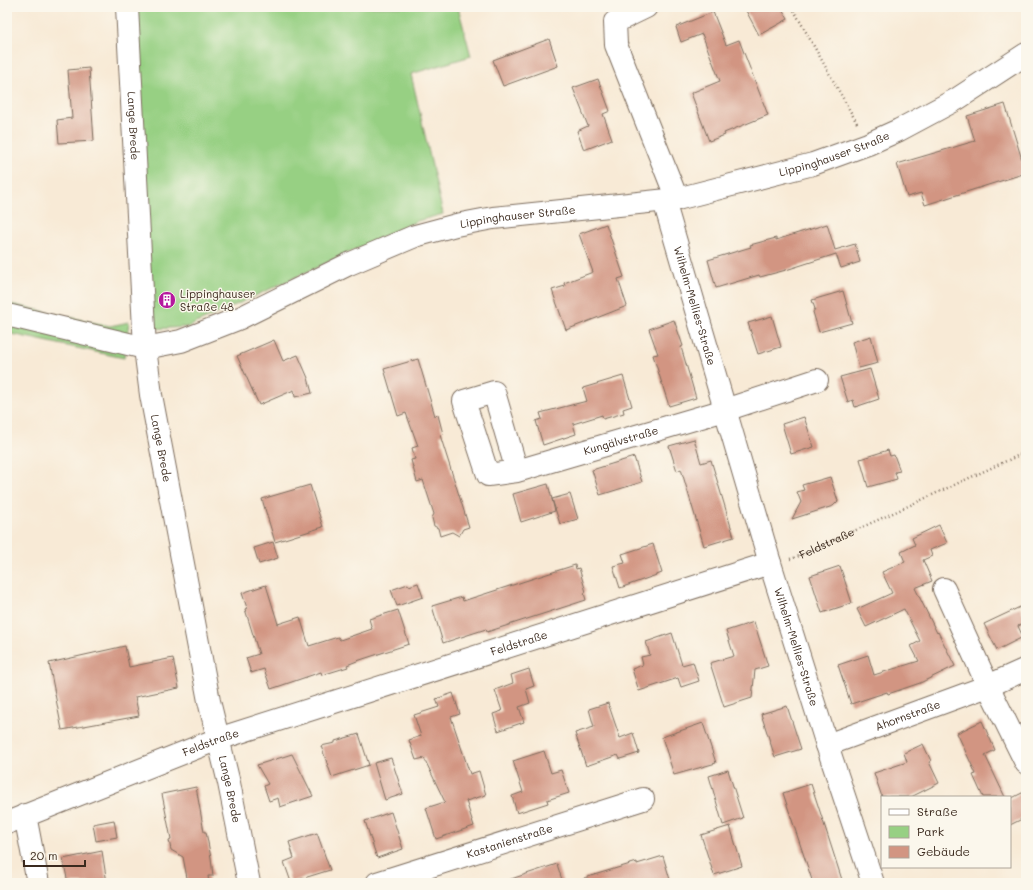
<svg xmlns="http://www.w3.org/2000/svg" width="1033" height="890" viewBox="0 0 1033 890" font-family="Mali,sans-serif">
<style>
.green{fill:#97d083;stroke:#697d50}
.building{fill:#d29582}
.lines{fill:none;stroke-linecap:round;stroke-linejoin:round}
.minor-casing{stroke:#7d6d5e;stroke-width:24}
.path{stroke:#7d6d5e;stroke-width:2.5;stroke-dasharray:1 3;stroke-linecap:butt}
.minor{stroke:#fff;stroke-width:22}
.labels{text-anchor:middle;stroke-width:3;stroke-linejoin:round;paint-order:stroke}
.street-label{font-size:11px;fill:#3b2a1e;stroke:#fbf7ec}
.poi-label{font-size:11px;fill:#3b2a1e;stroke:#fbf7ec;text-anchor:start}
</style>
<rect width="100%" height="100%" fill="#fbf7ec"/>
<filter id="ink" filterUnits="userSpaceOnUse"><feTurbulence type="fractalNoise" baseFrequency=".025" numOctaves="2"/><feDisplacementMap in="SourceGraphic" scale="8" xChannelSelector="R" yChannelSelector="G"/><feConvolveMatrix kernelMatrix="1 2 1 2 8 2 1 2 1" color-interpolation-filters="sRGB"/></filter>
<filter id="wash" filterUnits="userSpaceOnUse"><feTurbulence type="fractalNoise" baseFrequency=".012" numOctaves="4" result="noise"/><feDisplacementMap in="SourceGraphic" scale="16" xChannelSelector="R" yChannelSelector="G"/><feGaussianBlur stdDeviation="0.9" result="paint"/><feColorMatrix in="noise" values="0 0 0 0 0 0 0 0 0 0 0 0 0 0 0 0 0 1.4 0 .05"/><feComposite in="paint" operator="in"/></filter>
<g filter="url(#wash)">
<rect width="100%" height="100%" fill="#f8ead6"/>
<path class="green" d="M134,7h324l13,49 -60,18 32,140 -26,7 -229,106 -38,2z
M7,303l103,23 19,-4 -5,36 -117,-25z"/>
<g id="blocks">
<path class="building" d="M744,7h37l7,12 -29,16z
M713,12l13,33 13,-5 29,75 -44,18 1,2 -16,6 -18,-48 29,-12 -18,-47 -21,8 -5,-15z
M549,39l9,27 -55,20 -10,-26z
M89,68l5,73 -35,2 -2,-23 15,-2 -4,-48z
M598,79l12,32 -7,3 9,25 -28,11 -7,-19 11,-5 -15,-38z
M1005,104l21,69 -101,32 -4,-12 -14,4 -10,-33 78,-23 -8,-25z
M606,224l18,53 -6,2 9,27 -61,24 -14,-40 13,-4 -1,-3 29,-11 -14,-38z
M827,224l8,26 20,-6 5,18 -19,6 -5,-14 -50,16 -26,7 -1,-2 -43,13 -8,-28 43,-13 -1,-2 26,-7v2z
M843,291l9,32 -33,9 -6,-20 2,-3 -3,-9z
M772,316l9,31 -23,7 -10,-31z
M674,320l9,26 -2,1 15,51 -27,8 -16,-51 5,-1 -9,-25z
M871,336l7,27 -19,5 -7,-26z
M274,340l9,21 15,-6 10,23 4,15 -17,4 -1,-7 -35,15 -22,-49z
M418,359l17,57 3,-1 5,19 -3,1 29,92 -6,2 -4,7 -7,-4 -12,4 -2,-8 -4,-2 -2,-8 2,-4 -11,-34 -6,2 -6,-22 4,-1 -3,-11 6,-2 -12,-33 -8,3 -14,-47z
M870,369l9,30 -24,8 -2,-7 -5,2 -8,-25z
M623,376l9,30 -9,3 1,4 -21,6 -1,-4 -29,9 3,10 -33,11 -7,-24 6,-2 -2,-6 47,-12 -4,-13z
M804,417l10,30 -23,7 -9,-30z
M694,439l7,24 10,-3 23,77 -30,9 -23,-77 -4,2 -8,-25z
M888,450l2,6 4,-1 6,16 -5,1 2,7 -29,8 -8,-28z
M634,457l8,25 -42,13 -8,-25z
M830,477l8,24 -5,5 -41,13 9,-17 -4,-10 7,-2 -2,-5z
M548,484l7,27 -34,11 -8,-28z
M310,485l13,42 -48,15 -13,-43z
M570,494l8,25 -18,5 -8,-25z
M939,525l8,18 -17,7 2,6 -9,4 9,21 -17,7 22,45 1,-1 17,34 -35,17 -32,11 -1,-2 -36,12 -13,-39 30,-10 6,20 45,-14 -8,-15 9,-5 -16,-32 -38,18 -9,-18 35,-16 -10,-21 23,-10 -4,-10 14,-7 -3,-7z
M273,542l5,16 -19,6 -5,-16z
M653,544l9,29 -42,15 -7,-22 12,-3 -3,-9z
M575,565l1,4 3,-1 7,24 -2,1 2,7 -99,32 -1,-3 -43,14 -11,-37 30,-9 1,4z
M840,566l12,37 -30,10 -12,-37z
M418,583l5,14 -26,9 -6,-16 17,-6 1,2z
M266,585l12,39 22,-7 9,29 29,-9 2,3 32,-11 -3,-10 29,-9 11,34 -52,17 -10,4 1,2 -26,8 -1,-3 -50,17 -7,-20 -13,4 -5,-15 13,-4 -14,-45 2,-1 -5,-15z
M1020,607l6,12v3l-8,4 5,11 -26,13 -13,-26z
M754,622l14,44 -13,4 -3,28 -28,9 -14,-44 24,-7 -8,-25z
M672,633l10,32 11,-3 6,19 -18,6 -3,-9 -39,13 -7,-22 11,-4 -2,-8 9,-2 -4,-13z
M125,646l4,21 44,-9 6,30 -44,9 4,19 -77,14 -13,-67z
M529,669l5,17 -8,3 4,14 -11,4 5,15 -26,9 -5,-17 9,-3 -7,-21 18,-7 -2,-8z
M453,693l7,21 -9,3 19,57 9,-3 7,24 -20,6 8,25 -38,13 -10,-31 19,-6 -21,-44 -8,2 -7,-20 12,-4 -7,-21 25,-8 -3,-8z
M608,703l12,35 13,-5 6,20 -19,6 -2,-4 -32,11 -11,-33 19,-6 -5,-18z
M787,706l14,43 -26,8 -14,-43z
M982,721l13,29 -10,5 20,42h-22l-10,-22 3,-1 -19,-41z
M703,723l13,40 -42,12 -12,-38z
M359,734l10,31 -37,12 -11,-31 14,-3v-2z
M923,744l8,17 -2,1 10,21 -28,14h-29l-8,-24 33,-11 -3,-9z
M544,751l7,22 10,-3 8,23 -22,7 1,3 -31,10 -5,-17 11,-4 -10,-31z
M292,754l21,42 -33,11 -2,-9 -9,3 -5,-15 4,-2 -11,-19z
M391,758l12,36 -18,6 -11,-37z
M728,770l15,48 -20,7 -14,-49z
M811,784l15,46 17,53h-30l-30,-90z
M196,787l8,45h2l5,26 2,18h-5l1,7h-21l-5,-26 -12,-7 -2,-10 2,-1 -9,-45z
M1026,791v26l-16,8v-26z
M391,812l12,37 -26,9 -12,-37z
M114,820l3,17 -21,4 -3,-17z
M730,826l12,40 -28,9 -13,-40z
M317,833l13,37 -39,12 -7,-20 10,-4 -5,-16z
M102,851l5,32h-39l-5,-24z
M663,856l8,27h-87v-5l53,-16v2z
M557,864l6,19h-54l-1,-3z"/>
</g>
</g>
<g filter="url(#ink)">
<use href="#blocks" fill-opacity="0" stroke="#7d6d5e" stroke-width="1"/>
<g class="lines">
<defs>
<g id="minor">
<path id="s2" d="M127,7l18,341 6,47 58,306 20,82 20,100"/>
<path d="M646,7l-31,15 1,23 61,154"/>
<path id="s3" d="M664,201l106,362 57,182 46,138"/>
<path id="s4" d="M7,315l138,33 36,-7 59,-23 109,-54 66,-28 41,-11 37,-7 184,-19 136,-35 55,-20 31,-14 58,-31 69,-45"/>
<path id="s5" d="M517,471l-23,-79 -30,9 24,74 29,-4 208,-61 92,-30"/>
<path d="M944,589l44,97 38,77"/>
<path id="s6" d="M827,745l161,-59 38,-17"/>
<path d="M25,815l13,68"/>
<path id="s7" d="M7,823l211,-84 552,-176"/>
<path id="s8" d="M377,883l266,-84"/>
</g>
</defs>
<use href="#minor" class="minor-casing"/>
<g class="path">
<path d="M792,7l66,118"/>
<path id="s1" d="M790,559l7,-2 229,-105"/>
</g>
<use href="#minor" class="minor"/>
</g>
</g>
<defs>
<symbol id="building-disc" viewBox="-11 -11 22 22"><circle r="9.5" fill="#b5179e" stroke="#fbf7ec"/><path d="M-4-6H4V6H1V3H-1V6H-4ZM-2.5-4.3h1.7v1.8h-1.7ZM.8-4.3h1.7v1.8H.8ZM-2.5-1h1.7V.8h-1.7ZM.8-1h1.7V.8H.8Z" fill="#fff"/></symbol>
</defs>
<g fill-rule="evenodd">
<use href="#building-disc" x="157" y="290" width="20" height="20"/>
</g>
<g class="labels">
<g class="street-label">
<text dy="4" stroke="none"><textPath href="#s2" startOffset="119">Lange Brede</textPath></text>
<text dy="4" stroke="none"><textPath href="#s4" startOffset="864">Lippinghauser Straße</textPath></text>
<text dy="4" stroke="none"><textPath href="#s4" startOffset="540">Lippinghauser Straße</textPath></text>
<text dy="4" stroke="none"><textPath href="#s3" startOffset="109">Wilhelm-Mellies-Straße</textPath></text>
<text dy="4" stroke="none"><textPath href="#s5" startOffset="329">Kungälvstraße</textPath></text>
<text dy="4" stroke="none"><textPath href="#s2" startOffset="443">Lange Brede</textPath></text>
<text dy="4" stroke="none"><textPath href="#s1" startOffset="40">Feldstraße</textPath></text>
<text dy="4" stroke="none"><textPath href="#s7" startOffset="543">Feldstraße</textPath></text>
<text dy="4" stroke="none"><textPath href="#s3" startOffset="465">Wilhelm-Mellies-Straße</textPath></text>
<text dy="4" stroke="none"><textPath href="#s6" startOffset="86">Ahornstraße</textPath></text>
<text dy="4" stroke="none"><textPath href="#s7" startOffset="219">Feldstraße</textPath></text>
<text dy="4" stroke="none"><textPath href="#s2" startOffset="791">Lange Brede</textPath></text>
<text dy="4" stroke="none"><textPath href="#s8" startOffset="139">Kastanienstraße</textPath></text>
</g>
<g class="poi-label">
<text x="180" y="298">Lippinghauser<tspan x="180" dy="13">Straße 48</tspan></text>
</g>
</g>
<rect width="1033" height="890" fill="none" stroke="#fbf7ec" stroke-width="24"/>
<rect x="881" y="796" width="130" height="72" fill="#fbf7ec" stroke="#aea59a"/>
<rect x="889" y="809" width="20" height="6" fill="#ffffff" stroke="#aea59a"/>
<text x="917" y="816" font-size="12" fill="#3b2a1e">Straße</text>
<rect x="889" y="826" width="20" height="12" fill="#97d083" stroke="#aea59a"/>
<text x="917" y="836" font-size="12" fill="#3b2a1e">Park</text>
<rect x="889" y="846" width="20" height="12" fill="#d29582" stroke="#aea59a"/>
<text x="917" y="856" font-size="12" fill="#3b2a1e">Gebäude</text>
<path d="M24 860v6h61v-6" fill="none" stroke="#3b2a1e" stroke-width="2"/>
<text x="30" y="860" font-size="12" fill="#3b2a1e" stroke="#fbf7ec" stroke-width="3" paint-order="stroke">20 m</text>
</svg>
